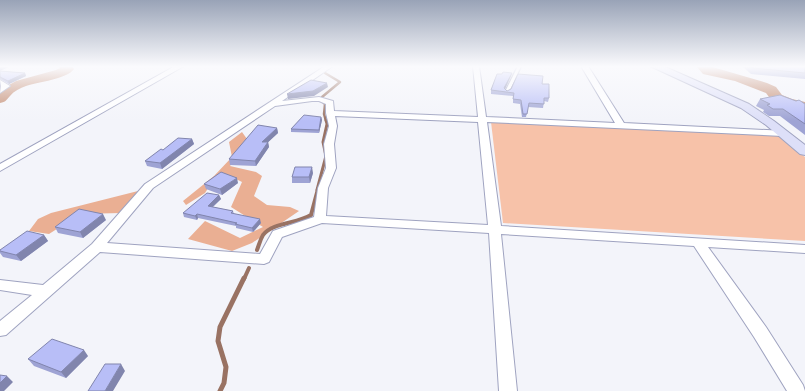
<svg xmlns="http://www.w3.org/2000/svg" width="805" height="391" viewBox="0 0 805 391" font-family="'Roboto Condensed',sans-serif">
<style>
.green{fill:#f7c2a9}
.forest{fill:#eaaf93}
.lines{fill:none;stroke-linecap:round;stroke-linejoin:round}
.stream-far3{stroke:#997263;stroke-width:2.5}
.stream-far2{stroke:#997263;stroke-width:3}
.stream-far1{stroke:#997263;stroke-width:4}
.stream{stroke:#997263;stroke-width:5}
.river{fill:#c2896e;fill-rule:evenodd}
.lane-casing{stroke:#9fa3c0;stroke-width:2.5}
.street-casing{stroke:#9fa3c0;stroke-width:2}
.secondary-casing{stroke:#9fa3c0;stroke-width:2}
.lane{fill:#fff;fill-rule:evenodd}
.street{fill:#fff;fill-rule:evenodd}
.secondary{fill:#dddff8;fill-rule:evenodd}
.wall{fill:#9ea3d4}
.shaded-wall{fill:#8185ad}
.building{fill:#b8bef7;stroke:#8185ad}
</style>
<rect width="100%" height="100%" fill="#f3f4fa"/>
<path class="green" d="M491,122l287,13 27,22v84l-302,-18z"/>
<path class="forest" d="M242,132l5,7 -4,12 -13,15 26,6 6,4 -8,20 13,9 23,2 9,4 -47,32 -20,8 -44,-12 17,-18 35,17 23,-11 -32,-20 11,-25 -12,-6 -18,6 -7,11 -19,12 -3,-4 31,-25 18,-19 -3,-15z
M138,191l-17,22 -41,1 -31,20 -20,-3 9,-12 13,-6z"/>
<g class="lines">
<path class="stream-far3" d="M325,73l15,9 -18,15v4l3,3 -1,10 2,7"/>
<path class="stream-far2" d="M317,190l9,-34 -3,-14 4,-18 -1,-4"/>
<path class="stream-far1" d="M257,250c2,-5 3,-10 6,-15 10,-13 34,-11 48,-20l7,-26
M244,279l5,-11"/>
<path class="stream" d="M220,391l4,-8 2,-16 -8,-26 2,-14 24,-49"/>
<path class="river" d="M59,66h13l2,3c-7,10 -36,13 -48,17 -6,2 -12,5 -16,10 -4,4 -4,6 -10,7v-13l16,-9 40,-11 4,-2z
M696,66h13l58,17 9,4 6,8 10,4 13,3v8l-22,-4 -11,-5 -6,-8 -31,-12 -32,-7z"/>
<defs>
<path id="lane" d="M518,66h3l-12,26 -3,1 -1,-1z"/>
<path id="street" d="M175,66h9l-184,105v-7z
M325,66h8l-51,35 37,-4 14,4 1,10 144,6 -5,-51h6l7,51 129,6 -34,-57h7l36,57 162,8 1,2 -4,3 -296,-14 14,104 304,19v8l-97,-6 58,80 37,58 2,6h-18l-33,-54 -60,-91 -193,-12 16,157h-18l-10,-158 -167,-10 -40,14 -13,25 -5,2 -164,-12 -94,83 -6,1v-15l32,-26 -32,-5v-10l43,5 49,-41 53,-60zM312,101h7l7,3v9l3,13 -5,18 2,24 -8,20 -4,29 -41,14 -13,23 -153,-11 46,-55 122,-82zM335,116l143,6 10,103 -162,-9 2,-28 8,-20 -2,-24 3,-18z
M0,80l10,6 -10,7 1,-7z"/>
<path id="secondary" d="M650,66h13l86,38 25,17 31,24v10l-5,-1 -34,-29 -25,-17z"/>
</defs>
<use href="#lane" class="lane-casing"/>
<use href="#street" class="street-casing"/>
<use href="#secondary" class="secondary-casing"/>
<use href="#lane" class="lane"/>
<use href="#street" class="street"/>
<use href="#secondary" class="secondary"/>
</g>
<path class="wall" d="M742,66h63v13l-54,-5z
M0,71l25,2 1,3 -17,8 -9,-5z
M512,73l-1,3 -6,13 2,2 35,-7 7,14 -1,4 -4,-1 -1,7 -15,-1 -2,10h-4l-2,-13 -7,-1v-7l-22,-2v-4l11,-16z
M760,99l36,2 9,3v31l-25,-19h-11l-6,-4 1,-2 -8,-4z
M321,117l1,3 -3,13 -28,-1v-3z
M277,128l1,5 -10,9 1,5 -13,19 -26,-1 -1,-6z
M192,139l2,5 -32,25 -15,-3 -2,-5 18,-11z
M313,173l-3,10h-18v-6z
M238,183l-16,12 -16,-6 -2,-5z
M219,195l2,4 -8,8 20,4 1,3 27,9 -8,9 -17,-4v-2l-38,-8 -1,2 -13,-3 -1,-4z
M106,220l-23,18 -25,-5 -3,-6z
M44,235l4,6 -27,20 -18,-4 -3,-4v-3z
M88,356l-22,22 -32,-12 -6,-7z"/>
<path class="shaded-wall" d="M2,66h9l-11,5v-4z
M25,73l1,3 -17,8 -1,-3z
M512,73l-1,3 -7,15v-3z
M327,83l1,4 -14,9 -26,3 -1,-5z
M321,117l1,3 -3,13v-3z
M277,128l1,5 -15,14 -1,-5z
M192,139l2,5 -32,25 -2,-6z
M268,142l1,5 -13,19 -1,-5z
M312,167l1,6 -3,10 -1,-6z
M237,178l1,5 -16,12 -2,-6z
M219,195l2,4 -12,11 -1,-4z
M103,214l3,6 -23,18 -3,-6z
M197,214l1,4 -1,2 -2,-4z
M260,219l1,4 -8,9 -1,-4z
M44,235l4,6 -27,20 -5,-6z
M84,350l4,6 -22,22 -5,-6z
M121,364l4,7 -12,20h-8z
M7,376l6,6 -9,9h-4v-8z"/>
<path class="building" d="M751,66h54v7l-52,-5z
M0,71l25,2 -17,8 -8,-4z
M503,72l9,1 -8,15 3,3 4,-2 7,-15 25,2 -1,8h7v14h-5v6l-15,-1 -2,11h-4l-2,-14 -8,-1 1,-6 -23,-3 6,-16h5z
M311,80l16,3 -14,8 -26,3z
M780,95l16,6 3,-1 6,4v20l-22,-15h-10l-6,-4 3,-1 -10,-5z
M304,115l17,2 -2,13 -28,-1z
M258,125l19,3 -15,14h6l-13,19 -26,-2z
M178,138l14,1 -32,24 -15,-2 16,-12 2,1z
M295,167h17l-3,10h-17z
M221,172l16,6 -17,11 -16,-5z
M207,193l12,2 -11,11 25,5 -2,2 29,6 -8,9 -17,-4 2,-1 -40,-9 -2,2 -12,-3z
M79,209l24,5 -23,18 -25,-5z
M27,231l17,4 -28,20 -16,-4v-1z
M52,339l32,11 -23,22 -33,-13z
M105,364h16l-16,27h-17z
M0,375l7,1 -7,7z"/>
<linearGradient id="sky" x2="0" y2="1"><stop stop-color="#99a3b7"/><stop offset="0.55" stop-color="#fafafd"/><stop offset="1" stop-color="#fafafd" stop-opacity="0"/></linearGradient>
<rect width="805" height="121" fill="url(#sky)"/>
</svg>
